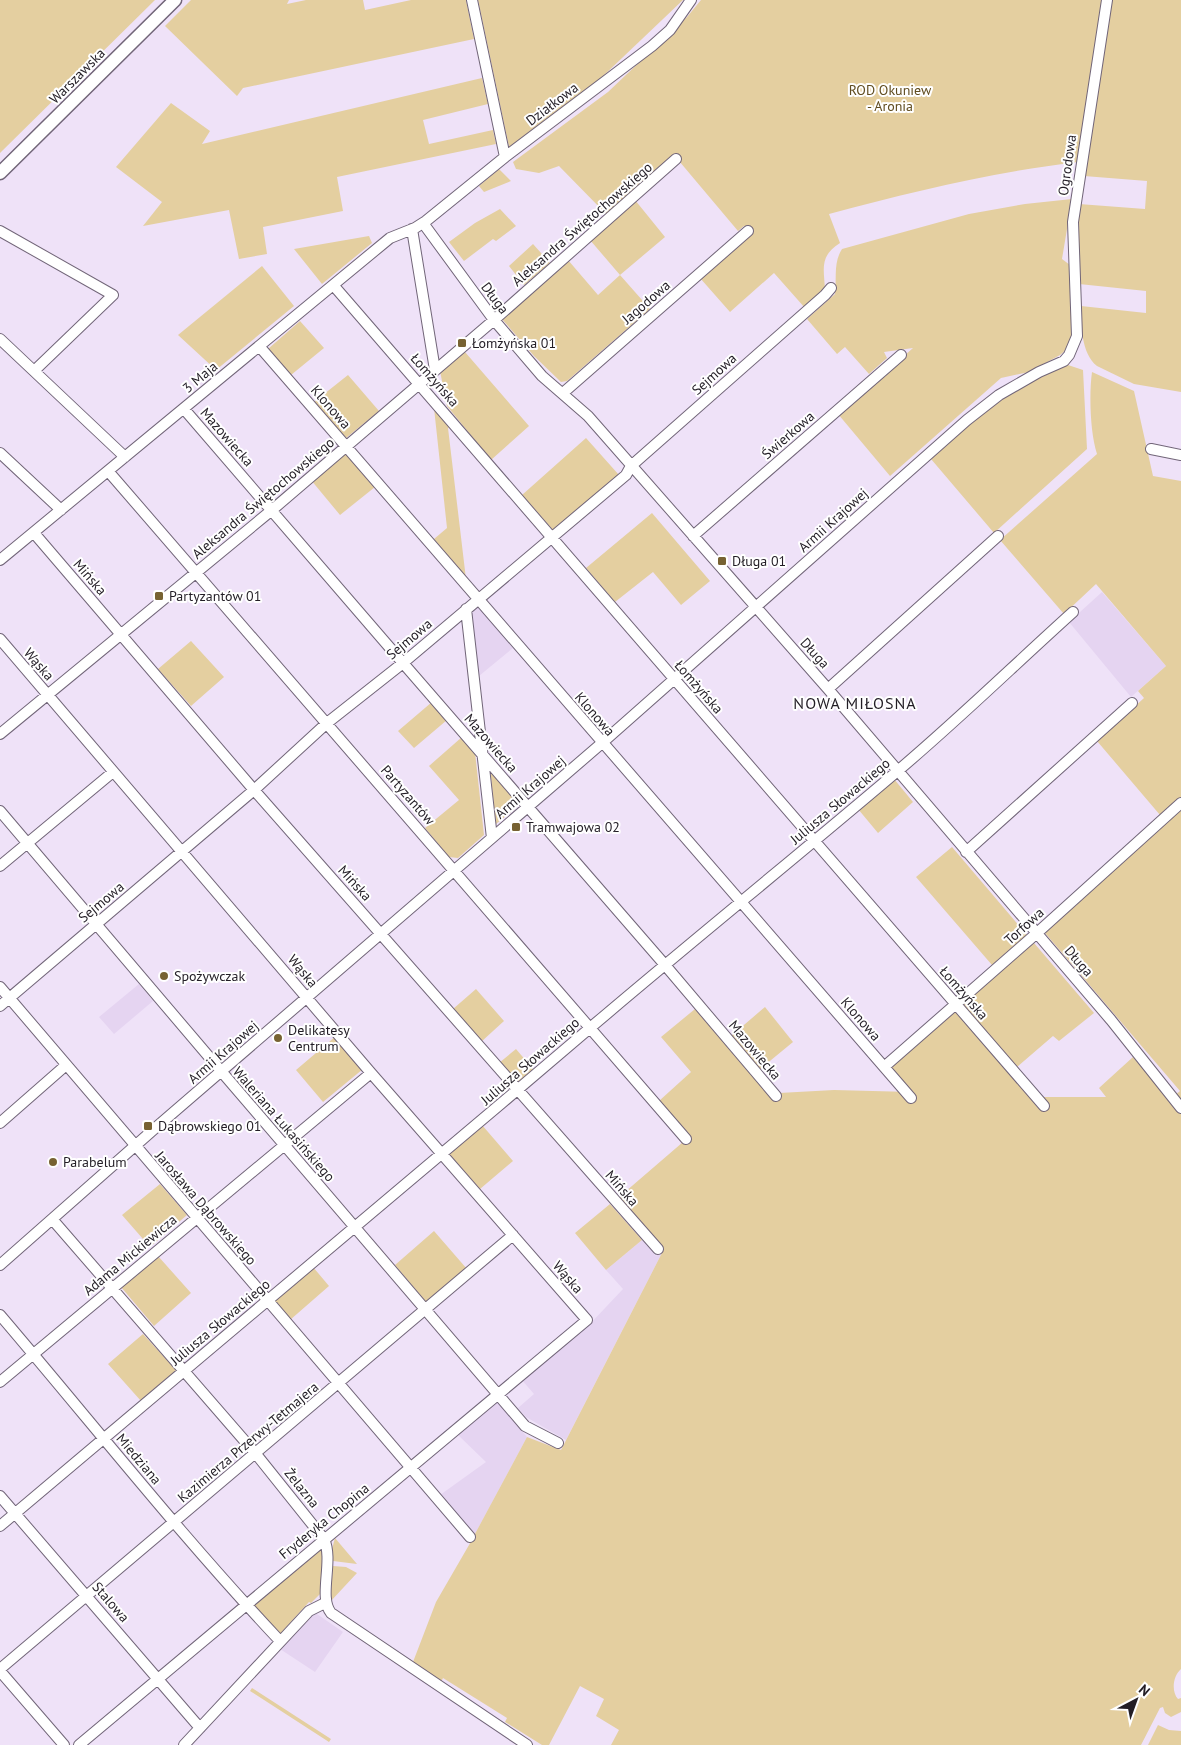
<svg xmlns="http://www.w3.org/2000/svg" width="1181" height="1745" viewBox="0 0 1181 1745" font-family="'PT Sans',sans-serif">
<style>
.built{fill:#e5d4f1}
.green{fill:#e4cfa0}
.lines{fill:none;stroke-linecap:round;stroke-linejoin:round}
.minor-casing{stroke:#716578;stroke-width:12}
.major-casing{stroke:#716578;stroke-width:15}
.minor{stroke:#fff;stroke-width:10}
.major{stroke:#fff;stroke-width:12}
.poi-dot{fill:#776232;stroke:#fff;stroke-width:2}
.labels{text-anchor:middle;stroke-width:4;stroke-linejoin:round;paint-order:stroke}
.street-label{font-size:14px;fill:#221d25;stroke:#fff}
.park-label{font-size:14px;fill:#604c1f;stroke:#fff}
.poi-label{font-size:14px;fill:#221d25;stroke:#fff;text-anchor:start}
.quarter-label{font-size:16px;letter-spacing:1px;fill:#221d25;stroke:#fff}
</style>
<rect width="100%" height="100%" fill="#efe2f8"/>
<path class="built" d="M1102,592l64,74 -35,31 -62,-75z
M477,605l36,43 -34,28 -2,-3 -8,-62z
M139,984l14,17 -39,33 -15,-17z
M642,1240l14,16 9,-9 -99,193 -40,-23 -8,-9 16,-14 -13,-15 68,-54 34,-36 -17,-19z
M495,1399l32,38 -52,97 -35,-39 46,-33 -29,-28z
M311,1614h6l26,18 -28,40 -35,-23z"/>
<path class="green" d="M0,0h155l-155,153z
M191,0h98l-2,4 19,-4h57l2,10 46,-10h55l8,39 -231,49 -6,8 -72,-70z
M478,0h205l-82,78 -92,69z
M701,0h401l-24,162c-84,10 -167,30 -249,52l11,29c-21,13 -16,26 -15,47l-20,18 -31,-35 -44,39 -30,-34 50,-45 -6,-7 -6,5 -64,-76 -68,59 -47,-48 -20,7 -23,-4 -3,-7 95,-70 79,-75z
M1109,0h72v392l-47,-8 -37,-18c-16,-13 -16,-41 -16,-60l65,7v-22l-67,-7 -3,-58 3,-22 66,5 2,-28 -63,-5z
M482,78l6,26 -65,16 6,24 64,-14 3,14 -159,33 6,34 -80,16 4,27 -28,5 -10,-49 -86,16 19,-24 -46,-35 55,-64 39,28 -8,13z
M499,169l12,12 -27,11 -5,-6z
M1072,199l-10,60 8,6 5,67 -7,16 -8,7 -31,17 -28,6 -111,98 -52,-62 75,-66 -29,4 3,6 -18,16 -24,-27 -8,7 -30,-35 28,-25c2,-15 -2,-31 7,-45l127,-35 56,-10z
M635,200l30,37 -45,38 30,34 -83,72 -6,1 -27,-26 -33,-38 67,-58 30,35 22,-20 -30,-35z
M500,209l16,17 -20,15 -3,-2 -29,22 -15,-19 26,-19z
M369,236l3,7 -50,41 -28,-35z
M533,244l17,19 -26,22 -15,-19z
M262,266l32,40 -78,64 -38,-35z
M300,321l24,27 -33,27 -23,-26z
M465,352l64,74 -38,34 -44,-54 -7,-35z
M1068,365l15,5 4,79 -93,84 -63,-74 63,-57c25,-10 47,-30 74,-37z
M1092,372l42,19 19,85 28,5v316l-21,18 -63,-74 47,-43 -6,-7 28,-25 -70,-82 -32,30 -64,-74 97,-86c-7,-22 -8,-60 -5,-82z
M348,375l31,36 -33,27 -32,-36z
M434,408l16,19 -2,1 18,151 -32,-40 13,-11z
M586,438l33,37 -66,55 -31,-35z
M345,453l30,34 -35,28 -29,-35z
M652,513l58,68 -29,24 -28,-33 -38,30 -29,-34z
M191,641l33,36 -33,29 -33,-37z
M432,702l15,18 -33,28 -16,-17z
M462,737l13,15 9,83 -26,23 -9,-1 -24,-29 34,-28 -30,-34z
M490,768l26,32v8l-20,16z
M894,779l19,23 -35,31 -20,-24z
M1181,810v859c-8,7 -10,22 -3,30l3,-1v14l-10,5 -6,-4 -2,-6 -3,1 -19,37h-530l8,-15 -23,-14 8,-17 -24,-13 -31,59h-7l-37,-23 2,-4 -64,-40 -2,4 -28,-20 23,-60 33,-57 58,-108 34,13 103,-201 -46,-51 72,-62 -31,-35 32,-29 -30,-35 34,-28 70,82 14,2 55,-3 77,2 -22,-25 67,-56 76,86h74l-7,-9 34,-31 36,43 11,-9 -135,-158z
M952,847l75,88 -35,30 -76,-88z
M1034,943l60,70 -35,28 -6,-5 -36,31 -54,-63z
M476,989l28,32 -23,21 -28,-33z
M765,1007l28,35 -34,28 -28,-34z
M336,1036l27,33 -40,33 -27,-32z
M516,1049l17,20 -16,14 -18,-20z
M482,1125l31,36 -33,28 -32,-36z
M160,1184l27,31 -37,32 -28,-32z
M610,1204l32,36 -36,30 -31,-37z
M434,1231l33,38 -41,33 -31,-37z
M158,1256l33,37 -37,33 -33,-39z
M313,1267l16,19 -39,34 -16,-19z
M143,1334l33,36 -35,31 -33,-37z
M335,1538l22,26 -24,-3 -1,-12z
M323,1545v46l-12,12 -2,-1 -29,32 -28,-29z
M333,1566l13,1 11,6 -27,29z
M252,1688l79,51 -2,3 -79,-51z
M1158,1725l11,5 12,1v14h-33z"/>
<g class="lines">
<defs>
<path id="minor" d="M472,0l33,157
M423,223l71,97 48,56 46,40 240,273 283,331 70,88
M412,229l23,141
M0,231l113,64 -79,76
M334,286l710,820
M0,339l125,118
M259,346l652,752
M563,393l185,-162
M184,409l219,254 262,302 111,131
M1151,449l30,6
M0,453l61,57
M108,471l578,668
M34,533l220,257 404,459
M693,536l208,-181
M0,560l390,-322 25,-10 11,-7 79,-64 147,-111 18,-16 21,-30
M466,609l26,229
M0,639l371,434 216,247 -508,425
M828,689l170,-153
M0,734l272,-224 222,-190 182,-161
M0,811l227,267 298,348 33,17
M966,852l166,-149
M0,866l113,-94
M0,987l470,550
M0,1006l254,-216 73,-67 76,-60 223,-188 5,-9 194,-171 6,-7
M884,1067l153,-134 144,-130
M0,1123l65,-57
M52,1219l204,235 68,85c10,22 -6,58 7,74l196,132
M0,1265l153,-135 449,-387 365,-323 32,-25 40,-23 25,-11 5,-6 8,-19 -4,-114 34,-222
M0,1315c93,109 182,222 280,326
M0,1382l371,-309
M0,1496l200,232
M0,1526c197,-165 394,-331 590,-498 101,-86 204,-169 304,-254 62,-52 119,-108 179,-162
M0,1669l513,-434
M0,1671l64,74
M184,1745l125,-134 16,-8"/>
<path id="major" d="M0,173l175,-173"/>
</defs>
<use href="#minor" class="minor-casing"/>
<use href="#major" class="major-casing"/>
<use href="#minor" class="minor"/>
<use href="#major" class="major"/>
</g>
<g class="poi-dot">
<rect x="457" y="338" width="10" height="10" rx="2.5"/>
<rect x="717" y="556" width="10" height="10" rx="2.5"/>
<rect x="154" y="591" width="10" height="10" rx="2.5"/>
<rect x="511" y="822" width="10" height="10" rx="2.5"/>
<circle cx="164" cy="976" r="5"/>
<circle cx="278" cy="1038" r="5"/>
<rect x="143" y="1121" width="10" height="10" rx="2.5"/>
<circle cx="53" cy="1162" r="5"/>
</g>
<g class="labels">
<g class="street-label">
<text transform="translate(77 76) rotate(-45)" y="5">Warszawska</text>
<text transform="translate(552 104) rotate(-37)" y="5">Działkowa</text>
<text transform="translate(1067 165) rotate(-82)" y="5">Ogrodowa</text>
<text transform="translate(582 224) rotate(-41)" y="5">Aleksandra Świętochowskiego</text>
<text transform="translate(495 298) rotate(53)" y="5">Długa</text>
<text transform="translate(646 302) rotate(-41)" y="5">Jagodowa</text>
<text transform="translate(714 374) rotate(-42)" y="5">Sejmowa</text>
<text transform="translate(200 377) rotate(-40)" y="5">3 Maja</text>
<text transform="translate(435 380) rotate(49)" y="5">Łomżyńska</text>
<text transform="translate(331 407) rotate(49)" y="5">Klonowa</text>
<text transform="translate(788 435) rotate(-41)" y="5">Świerkowa</text>
<text transform="translate(227 437) rotate(49)" y="5">Mazowiecka</text>
<text transform="translate(263 498) rotate(-40)" y="5">Aleksandra Świętochowskiego</text>
<text transform="translate(833 520) rotate(-42)" y="5">Armii Krajowej</text>
<text transform="translate(90 577) rotate(49)" y="5">Mińska</text>
<text transform="translate(409 639) rotate(-40)" y="5">Sejmowa</text>
<text transform="translate(815 653) rotate(48)" y="5">Długa</text>
<text transform="translate(39 664) rotate(49)" y="5">Wąska</text>
<text transform="translate(699 687) rotate(49)" y="5">Łomżyńska</text>
<text transform="translate(595 714) rotate(49)" y="5">Klonowa</text>
<text transform="translate(491 743) rotate(49)" y="5">Mazowiecka</text>
<text transform="translate(530 787) rotate(-41)" y="5">Armii Krajowej</text>
<text transform="translate(408 795) rotate(49)" y="5">Partyzantów</text>
<text transform="translate(840 801) rotate(-40)" y="5">Juliusza Słowackiego</text>
<text transform="translate(355 883) rotate(48)" y="5">Mińska</text>
<text transform="translate(101 902) rotate(-40)" y="5">Sejmowa</text>
<text transform="translate(1024 926) rotate(-42)" y="5">Torfowa</text>
<text transform="translate(1079 961) rotate(49)" y="5">Długa</text>
<text transform="translate(303 971) rotate(50)" y="5">Wąska</text>
<text transform="translate(964 993) rotate(49)" y="5">Łomżyńska</text>
<text transform="translate(861 1019) rotate(49)" y="5">Klonowa</text>
<text transform="translate(755 1050) rotate(50)" y="5">Mazowiecka</text>
<text transform="translate(223 1052) rotate(-41)" y="5">Armii Krajowej</text>
<text transform="translate(530 1061) rotate(-41)" y="5">Juliusza Słowackiego</text>
<text transform="translate(284 1124) rotate(49)" y="5">Waleriana Łukasińskiego</text>
<text transform="translate(622 1188) rotate(49)" y="5">Mińska</text>
<text transform="translate(206 1208) rotate(49)" y="5">Jarosława Dąbrowskiego</text>
<text transform="translate(130 1255) rotate(-40)" y="5">Adama Mickiewicza</text>
<text transform="translate(568 1277) rotate(49)" y="5">Wąska</text>
<text transform="translate(220 1322) rotate(-40)" y="5">Juliusza Słowackiego</text>
<text transform="translate(248 1442) rotate(-40)" y="5">Kazimierza Przerwy-Tetmajera</text>
<text transform="translate(139 1459) rotate(50)" y="5">Miedziana</text>
<text transform="translate(302 1488) rotate(51)" y="5">Żelazna</text>
<text transform="translate(324 1521) rotate(-39)" y="5">Fryderyka Chopina</text>
<text transform="translate(111 1602) rotate(49)" y="5">Stalowa</text>
</g>
<g class="park-label">
<text x="890" y="95">ROD Okuniew<tspan x="890" dy="16">- Aronia</tspan></text>
</g>
<g class="poi-label">
<text x="472" y="348">Łomżyńska 01</text>
<text x="732" y="566">Długa 01</text>
<text x="169" y="601">Partyzantów 01</text>
<text x="526" y="832">Tramwajowa 02</text>
<text x="174" y="981">Spożywczak</text>
<text x="288" y="1035">Delikatesy<tspan x="288" dy="16">Centrum</tspan></text>
<text x="158" y="1131">Dąbrowskiego 01</text>
<text x="63" y="1167">Parabelum</text>
</g>
<g class="quarter-label">
<text x="855" y="709">NOWA MIŁOSNA</text>
</g>
</g>
<g transform="translate(1136 1700) rotate(41)" stroke="#ffffff" stroke-width="4" paint-order="stroke">
<path d="M0-4L9 19L0 12L-9 19Z" fill="#221d25"/>
<text y="-8" font-size="14" font-weight="bold" text-anchor="middle" fill="#221d25">N</text>
</g>
</svg>
